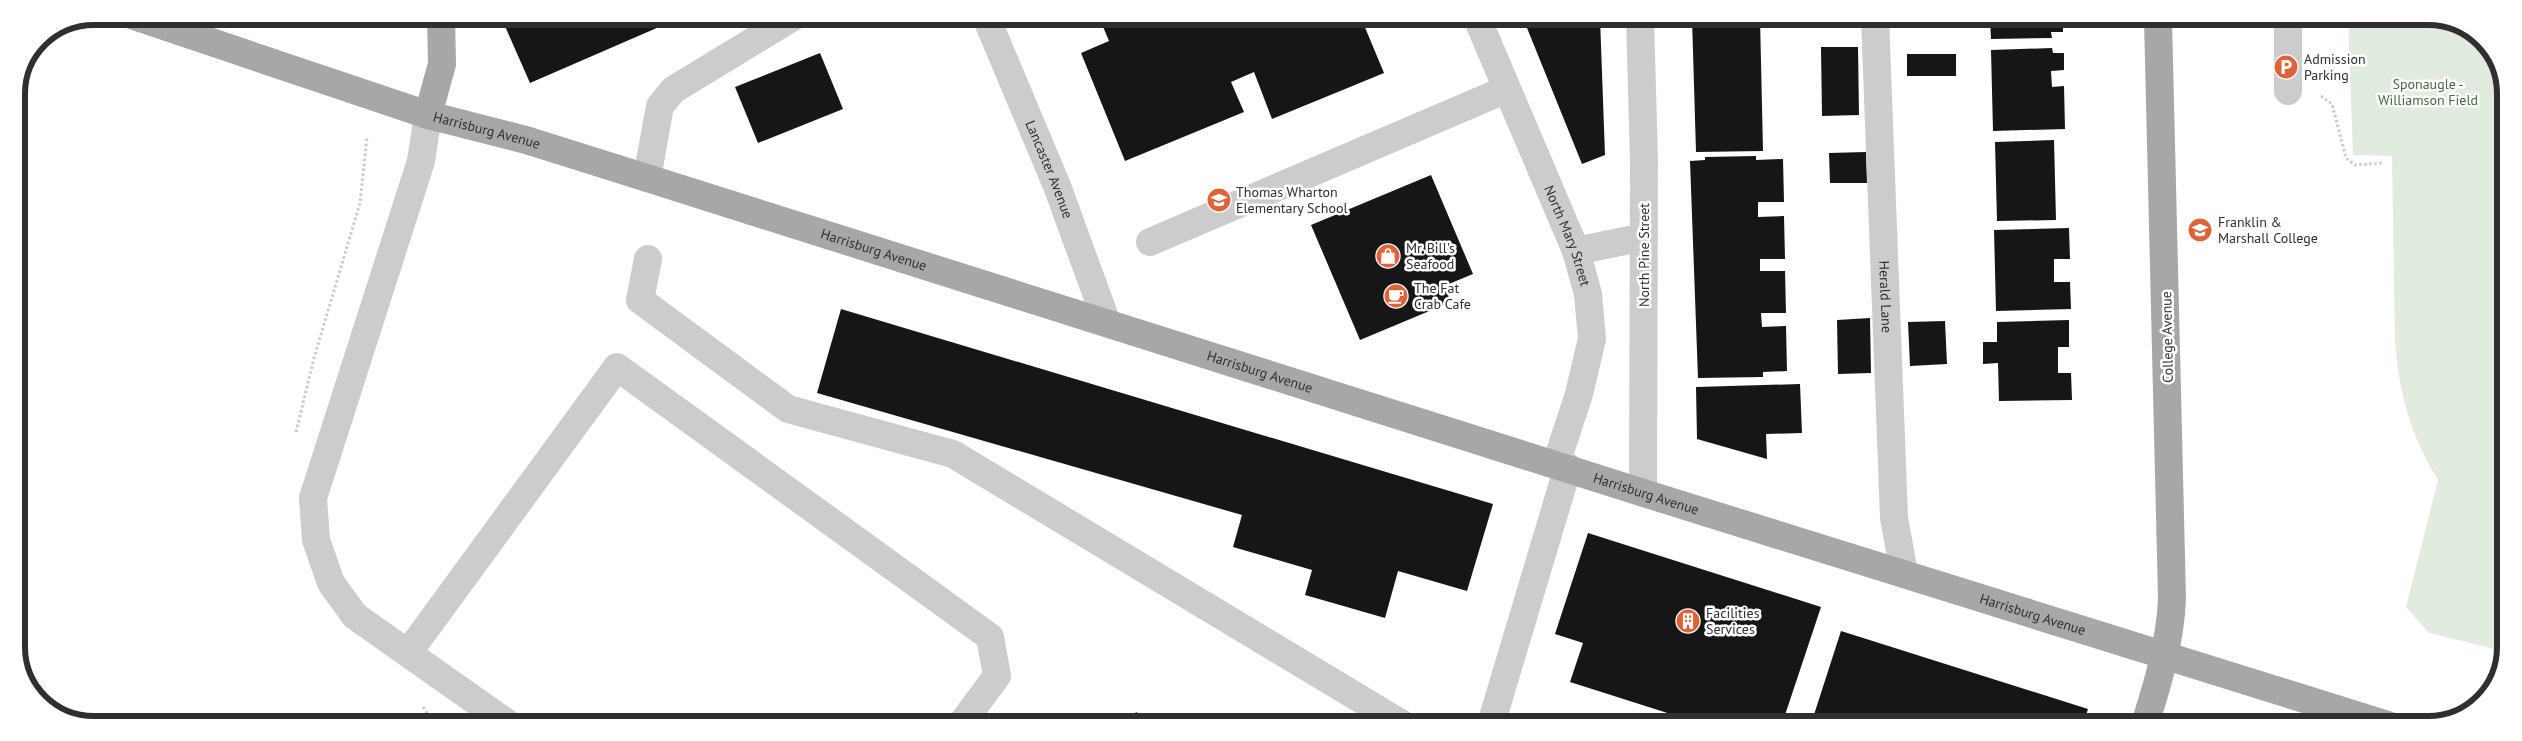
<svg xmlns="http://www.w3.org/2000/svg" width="2522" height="741" viewBox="0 0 2522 741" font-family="'PT Sans',sans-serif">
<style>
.green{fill:#e1ecde}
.building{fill:#161616}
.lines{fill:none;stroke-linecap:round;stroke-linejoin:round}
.path{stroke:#ccc;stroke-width:3;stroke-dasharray:2.5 2.5;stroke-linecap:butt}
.minor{stroke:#ccc;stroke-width:28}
.major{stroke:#a7a7a7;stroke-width:28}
.labels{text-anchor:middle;stroke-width:5;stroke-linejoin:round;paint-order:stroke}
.poi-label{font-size:14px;fill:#2f2f2f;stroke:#fff;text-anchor:start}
.park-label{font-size:14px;fill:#446a3e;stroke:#fff}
.street-label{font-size:14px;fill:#2f2f2f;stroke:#fff}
.rim{fill:none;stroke:#2f2f2f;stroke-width:6}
</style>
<rect width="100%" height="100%" fill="#fff"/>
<path class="green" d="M2348,19h100l39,24 19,46 -3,562 -74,-18 -23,-26 32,-127c-29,-49 -38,-83 -43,-138l-3,-186 -39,-1z"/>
<path class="building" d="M318,17h41l-7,11z
M501,17h181l-152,66z
M1099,17l273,1 1,3 -9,4 20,48 -112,46 -18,-47 -23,10 13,30 -119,49 -44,-108 28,-12z
M1523,18h77l5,137 -23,9z
M1692,18h68l3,133 -67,1z
M1990,18l73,1v13h-12l1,6 -61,1z
M1821,47h37l1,68 -37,1z
M2052,48l1,5h11v17l-13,1 1,16 12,-1 1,43 -72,2 -2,-81z
M820,53l23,56 -85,34 -23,-56z
M1907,54h49v22h-49z
M2054,140l2,80 -59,1 -2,-79z
M1866,152l1,31h-37l-1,-30z
M1756,156v4l27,-1 1,43h-26v15l26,-1 1,43h-25v12h25l1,42h-25l1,14 24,-1 1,45 -24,1v5l-65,1 -8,-217 15,-1v-3z
M1431,175l42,99 -29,12 7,16 -91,38 -49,-115z
M2069,228l1,31h-16v23h16l1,27 -75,2 -2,-81z
M841,309l652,195 -26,87 -69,-20 -13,47 -80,-23 7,-25 -79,-23 9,-32 -425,-122z
M1870,318l1,55 -33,1 -1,-54z
M2069,320v27h-11v26h13l1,27 -73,1 -1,-38 -15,1v-22h14v-20z
M1945,321l2,43 -37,2 -2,-44z
M1800,384l2,49 -36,1 1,25 -70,-20 -1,-52z
M1588,533l233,74 -39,117h-80l-132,-42 13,-39 -28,-9z
M1841,631l247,78 -5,15h-272z
M1136,712l15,11h-23z"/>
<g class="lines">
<path class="path" d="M2321,96l11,8 14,54 9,7 28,-2
M296,432l18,-74 46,-155 7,-66
M423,707l10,15"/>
<g class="minor">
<path id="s1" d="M986,17l71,169 50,137"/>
<path id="s2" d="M1477,18l99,233 12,43 4,45 -13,55 -23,70"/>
<path d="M1640,18l4,143 -1,330"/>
<path id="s3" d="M1875,18l19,500 10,55"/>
<path d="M2288,19v72"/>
<path d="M428,115l-7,46 -108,337 3,42 15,43 24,33 152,107"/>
<path d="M647,178l13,-72 13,-16 120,-73"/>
<path d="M1150,242l357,-153"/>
<path d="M1576,251l68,-14"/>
<path d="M648,259l-8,41 148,109 165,45 449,270"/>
<path d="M408,653l209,-286 373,270 7,39 -35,47"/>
<path d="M1491,724l77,-257"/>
</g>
<g class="major">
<path id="s4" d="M134,16l294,99 98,25 121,38 1019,322 722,225"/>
<path d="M428,115l14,-51 -1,-47"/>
<path d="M2145,724c13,-41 25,-81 27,-125l-14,-580"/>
</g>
</g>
<defs>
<symbol id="parking-disc" viewBox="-11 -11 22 22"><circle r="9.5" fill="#e06238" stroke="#fff"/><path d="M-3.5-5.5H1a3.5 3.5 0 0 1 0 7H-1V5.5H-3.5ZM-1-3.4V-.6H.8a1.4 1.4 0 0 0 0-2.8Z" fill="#fff"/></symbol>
<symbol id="school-disc" viewBox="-11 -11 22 22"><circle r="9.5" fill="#e06238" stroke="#fff"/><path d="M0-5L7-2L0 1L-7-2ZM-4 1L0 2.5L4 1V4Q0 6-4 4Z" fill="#fff"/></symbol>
<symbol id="university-disc" viewBox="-11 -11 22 22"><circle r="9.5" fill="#e06238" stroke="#fff"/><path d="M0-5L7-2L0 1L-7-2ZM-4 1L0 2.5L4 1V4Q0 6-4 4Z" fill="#fff"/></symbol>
<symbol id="shop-disc" viewBox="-11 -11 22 22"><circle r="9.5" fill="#e06238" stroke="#fff"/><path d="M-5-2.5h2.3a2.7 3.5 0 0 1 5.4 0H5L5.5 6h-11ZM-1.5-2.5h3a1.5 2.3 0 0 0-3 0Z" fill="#fff"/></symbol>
<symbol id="cafe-disc" viewBox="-11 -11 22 22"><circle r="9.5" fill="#e06238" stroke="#fff"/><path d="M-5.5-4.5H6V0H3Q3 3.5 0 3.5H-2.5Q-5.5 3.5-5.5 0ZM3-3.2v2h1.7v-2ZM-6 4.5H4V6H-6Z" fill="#fff"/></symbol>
<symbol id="building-disc" viewBox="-11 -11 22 22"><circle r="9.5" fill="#e06238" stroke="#fff"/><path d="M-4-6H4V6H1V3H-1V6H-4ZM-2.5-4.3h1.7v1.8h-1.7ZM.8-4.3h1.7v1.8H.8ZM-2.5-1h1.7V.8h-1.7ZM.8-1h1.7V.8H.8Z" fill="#fff"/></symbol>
</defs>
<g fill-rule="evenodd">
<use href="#parking-disc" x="2272" y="53" width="28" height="28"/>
<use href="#school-disc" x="1205" y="186" width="28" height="28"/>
<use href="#university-disc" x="2186" y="216" width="28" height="28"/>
<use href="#shop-disc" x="1374" y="242" width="28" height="28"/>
<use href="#cafe-disc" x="1382" y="282" width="28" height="28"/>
<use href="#building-disc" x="1674" y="607" width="28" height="28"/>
</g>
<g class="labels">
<g class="poi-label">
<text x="2304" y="64">Admission<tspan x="2304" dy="16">Parking</tspan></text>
<text x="1236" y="197">Thomas Wharton<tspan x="1236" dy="16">Elementary School</tspan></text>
<text x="2218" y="227">Franklin &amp;<tspan x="2218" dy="16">Marshall College</tspan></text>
<text x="1406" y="253">Mr. Bill's<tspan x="1406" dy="16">Seafood</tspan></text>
<text x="1414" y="293">The Fat<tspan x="1414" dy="16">Crab Cafe</tspan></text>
<text x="1706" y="618">Facilities<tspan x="1706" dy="16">Services</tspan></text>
</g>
<g class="park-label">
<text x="2428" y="89">Sponaugle -<tspan x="2428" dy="16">Williamson Field</tspan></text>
</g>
<g class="street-label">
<text dy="5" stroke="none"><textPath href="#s4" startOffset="371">Harrisburg Avenue</textPath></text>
<text dy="5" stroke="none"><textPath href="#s1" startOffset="165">Lancaster Avenue</textPath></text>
<text dy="5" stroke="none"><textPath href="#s2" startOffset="236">North Mary Street</textPath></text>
<text dy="5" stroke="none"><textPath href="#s4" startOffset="776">Harrisburg Avenue</textPath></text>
<text transform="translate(1644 255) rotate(-90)" y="5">North Pine Street</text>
<text dy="5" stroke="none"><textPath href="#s3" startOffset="279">Herald Lane</textPath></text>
<text transform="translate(2167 337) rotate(-91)" y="5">College Avenue</text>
<text dy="5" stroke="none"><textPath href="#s4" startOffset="1181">Harrisburg Avenue</textPath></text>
<text dy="5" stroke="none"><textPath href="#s4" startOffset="1586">Harrisburg Avenue</textPath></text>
<text dy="5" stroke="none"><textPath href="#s4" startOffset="1991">Harrisburg Avenue</textPath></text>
</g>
</g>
<path d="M0 0H2522V741H0ZM94 25H2428A69 69 0 0 1 2497 94V647A69 69 0 0 1 2428 716H94A69 69 0 0 1 25 647V94A69 69 0 0 1 94 25Z" fill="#fff" fill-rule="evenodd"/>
<path class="rim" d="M94 25H2428A69 69 0 0 1 2497 94V647A69 69 0 0 1 2428 716H94A69 69 0 0 1 25 647V94A69 69 0 0 1 94 25Z"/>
</svg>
